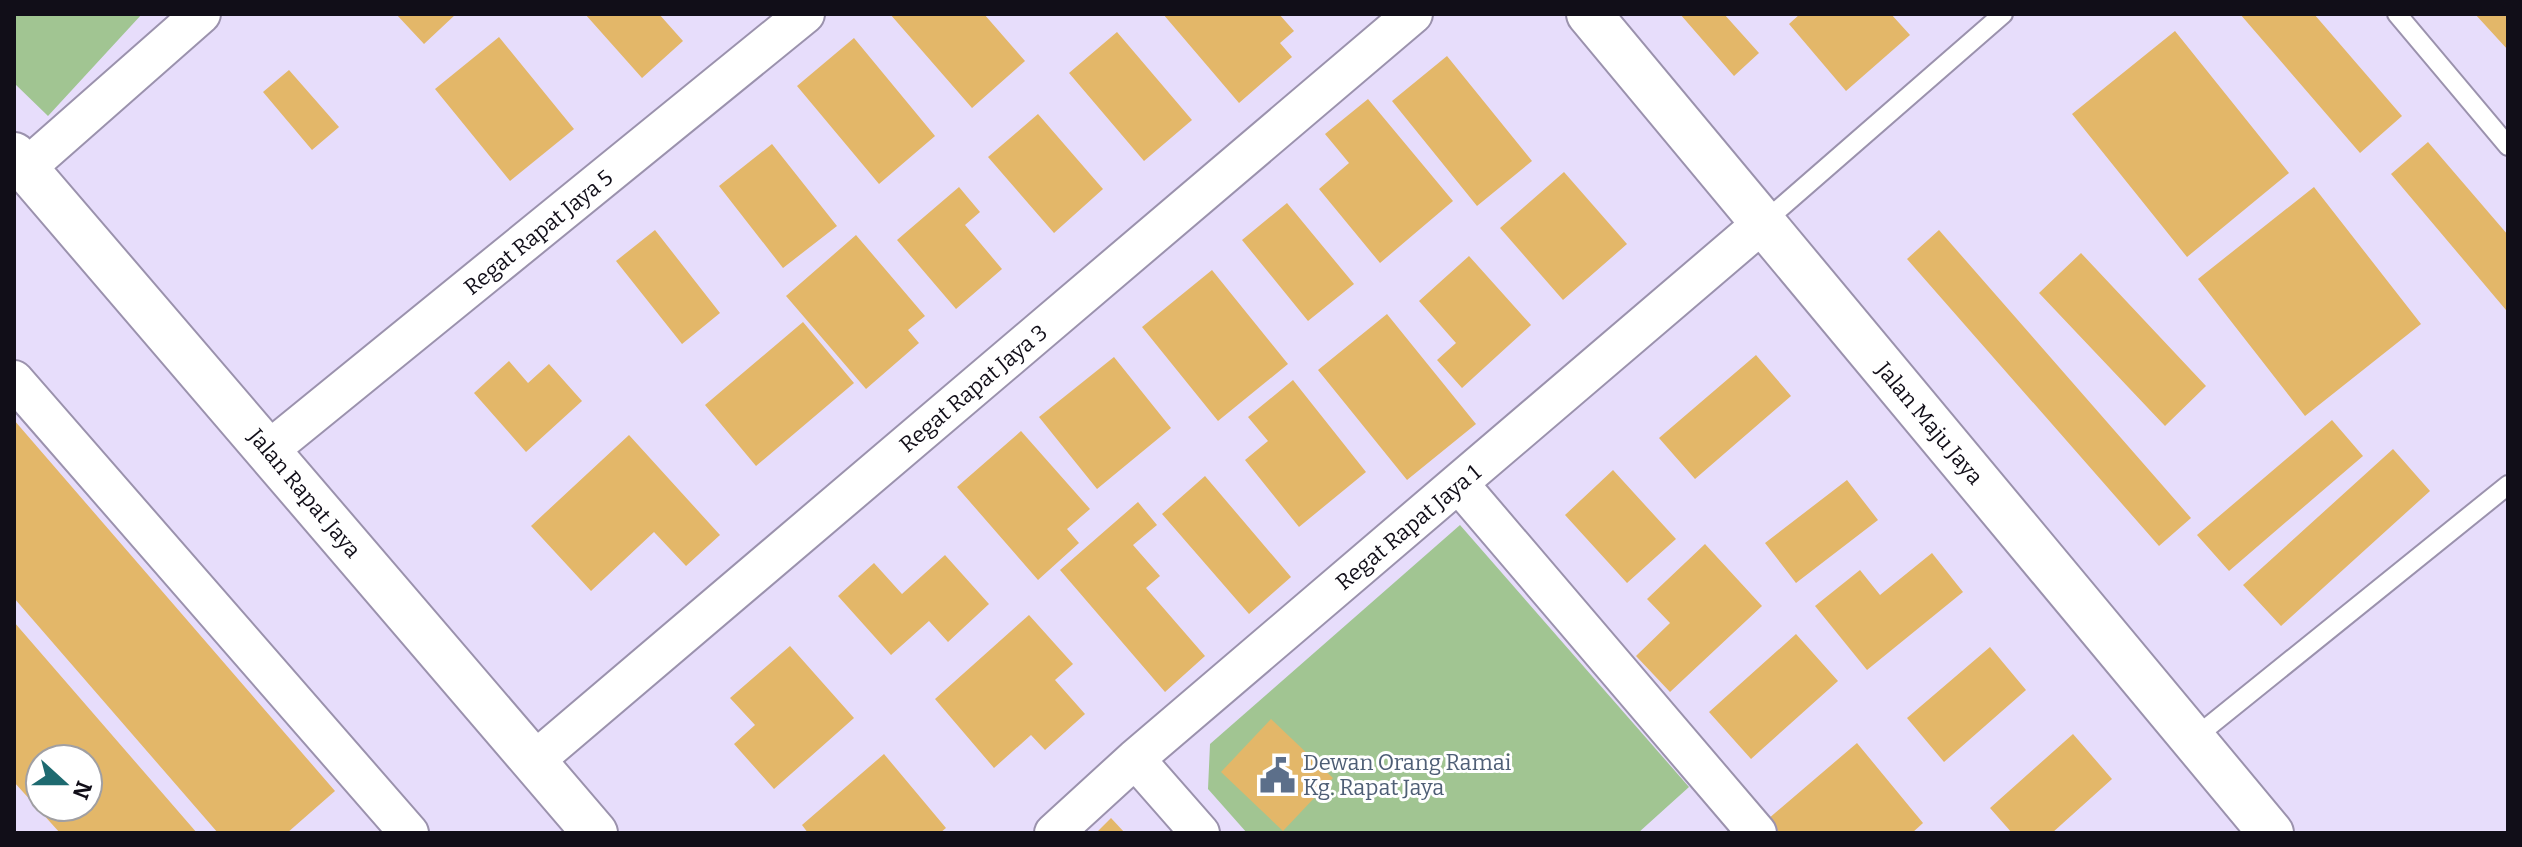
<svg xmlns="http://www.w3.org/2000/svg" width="2522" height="847" viewBox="0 0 2522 847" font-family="Bitter,serif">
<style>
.green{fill:#a1c592}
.building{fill:#e3b769;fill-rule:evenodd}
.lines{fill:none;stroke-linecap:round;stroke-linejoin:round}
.service-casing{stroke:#9b92ad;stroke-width:22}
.minor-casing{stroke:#9b92ad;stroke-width:42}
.tertiary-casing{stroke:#9b92ad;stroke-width:48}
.service{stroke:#fff;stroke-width:18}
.minor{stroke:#fff;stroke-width:38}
.tertiary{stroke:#fff;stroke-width:44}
.labels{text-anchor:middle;stroke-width:6;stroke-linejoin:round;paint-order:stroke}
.street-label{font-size:22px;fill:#110e18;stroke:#fff}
.service-label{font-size:22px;fill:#4e5e75;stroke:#fff;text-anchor:start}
</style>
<rect width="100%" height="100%" fill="#e7ddfb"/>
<path class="green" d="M14,14h128l-94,102 -34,-33z
M1460,525l229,262 -51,46h-391l-39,-44 2,-45z"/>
<path class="building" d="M396,14h60l-32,30z
M585,14h74l24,27 -41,37z
M890,14h94l41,47 -53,47z
M1163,14h116l15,17 -14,12 12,14 -53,46z
M1680,14h44l35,39 -25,23z
M1800,14h91l19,21 -64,56 -57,-67z
M2240,14h74l88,102 -42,37z
M2475,14h33v36z
M2175,31l114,142 -102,84 -115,-143z
M1117,32l75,88 -48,41 -75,-88z
M499,37l75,92 -64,52 -75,-92z
M854,38l81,98 -56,48 -82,-98z
M1447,56l85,105 -55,45 -85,-105z
M289,70l50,57 -27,23 -49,-58z
M1368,99l85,102 -73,62 -61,-74 30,-26 -24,-29z
M1038,114l65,75 -49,44 -66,-76z
M2428,142l80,93 -2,75 -115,-136z
M772,144l65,82 -54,42 -64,-82z
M1564,172l63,72 -64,56 -63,-72z
M959,187l21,25 -15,13 37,44 -46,40 -59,-69z
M2314,187l107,137 -116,92 -107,-137z
M1287,203l67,81 -46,37 -66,-81z
M655,230l65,83 -38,31 -66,-83z
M1939,230l252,288 -32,28 -252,-287z
M856,235l69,81 -17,14 11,13 -53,46 -80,-93z
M2081,253l125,133 -41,40 -126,-133z
M1469,256l62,69 -69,63 -25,-28 19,-17 -37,-42z
M1212,270l76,94 -70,57 -76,-94z
M1387,314l89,110 -69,56 -89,-110z
M803,322l51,61 -98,83 -51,-61z
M1756,355l35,41 -96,83 -36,-41z
M1114,357l57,71 -74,61 -58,-72z
M509,361l19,22 21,-19 33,37 -56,51 -52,-59z
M1293,380l73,92 -67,55 -54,-67 23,-19 -20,-24z
M14,420l321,371 -48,42h-69l-204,-235z
M2332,420l31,36 -134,115 -32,-36z
M1021,431l69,78 -23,20 12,14 -41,37 -81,-93z
M629,435l91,100 -34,31 -32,-34 -63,59 -60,-65z
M2393,449l37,42 -149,135 -38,-41z
M1613,470l63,69 -49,44 -62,-68z
M1205,476l86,101 -42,37 -87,-100z
M1847,480l31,40 -82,63 -31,-40z
M1138,502l19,23 -24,20 27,31 -14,12 59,68 -40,36 -105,-122z
M1705,544l57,62 -92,86 -34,-36 34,-33 -23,-24z
M1932,553l31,39 -96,78 -52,-64 45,-36 20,25z
M945,555l44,49 -41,38 -19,-21 -38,34 -53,-59 36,-33 28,31z
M1029,615l44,49 -18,16 30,34 -40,36 -14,-15 -37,33 -59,-69z
M14,622l183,211h-137l-46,-51zM40,759h48v48h-48z
M1796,634l42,47 -87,78 -42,-47z
M790,646l64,72 -80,71 -40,-45 21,-19 -25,-27z
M1990,647l36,43 -82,72 -37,-44z
M1271,719l62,59 -50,53 -62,-59z
M2073,734l39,45 -60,54h-40l-22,-25z
M1857,743l66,80 -11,10h-132l-12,-14z
M884,754l62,74 -6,5h-132l-6,-8z
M1111,818l14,15h-29z"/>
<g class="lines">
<defs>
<path id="service" d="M2397,14l111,132
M1764,222l239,-208
M2193,739l315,-254"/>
<path id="minor" d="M26,168l175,-154
M14,380l395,453
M269,450l536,-436
M1459,484l298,349
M1135,759l65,74
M533,762l880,-748
M1054,833l81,-74 629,-537"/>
<path id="tertiary" d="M1589,14l682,819
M14,155l581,678"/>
</defs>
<use href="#service" class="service-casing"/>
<use href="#minor" class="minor-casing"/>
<use href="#tertiary" class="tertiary-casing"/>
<use href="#service" class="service"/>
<use href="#minor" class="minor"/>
<use href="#tertiary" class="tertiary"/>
</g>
<defs>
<symbol id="civic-bare" viewBox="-9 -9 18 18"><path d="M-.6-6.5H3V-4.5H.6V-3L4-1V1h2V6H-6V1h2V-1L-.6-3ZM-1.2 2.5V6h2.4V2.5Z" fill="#5c6f8a" stroke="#fff" stroke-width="2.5" paint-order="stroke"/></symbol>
</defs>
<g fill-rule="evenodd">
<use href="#civic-bare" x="1252" y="750" width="51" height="51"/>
</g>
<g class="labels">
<g class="street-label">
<text transform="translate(538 232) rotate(-39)" y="8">Regat Rapat Jaya 5</text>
<text transform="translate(973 388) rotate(-40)" y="8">Regat Rapat Jaya 3</text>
<text transform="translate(1930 423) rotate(50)" y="8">Jalan Maju Jaya</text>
<text transform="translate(305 493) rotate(50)" y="8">Jalan Rapat Jaya</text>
<text transform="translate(1408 527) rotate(-40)" y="8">Regat Rapat Jaya 1</text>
</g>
<g class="service-label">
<text x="1303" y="770">Dewan Orang Ramai<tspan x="1303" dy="25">Kg. Rapat Jaya</tspan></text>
</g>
</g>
<rect width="2522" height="847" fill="none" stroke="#110e18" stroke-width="32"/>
<g transform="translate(64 783) rotate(111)"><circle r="38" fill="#ffffff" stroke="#a09fa3" stroke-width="2"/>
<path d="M0-6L14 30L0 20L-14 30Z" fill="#1e6a70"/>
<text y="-12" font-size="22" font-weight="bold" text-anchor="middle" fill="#110e18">N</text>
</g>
</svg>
